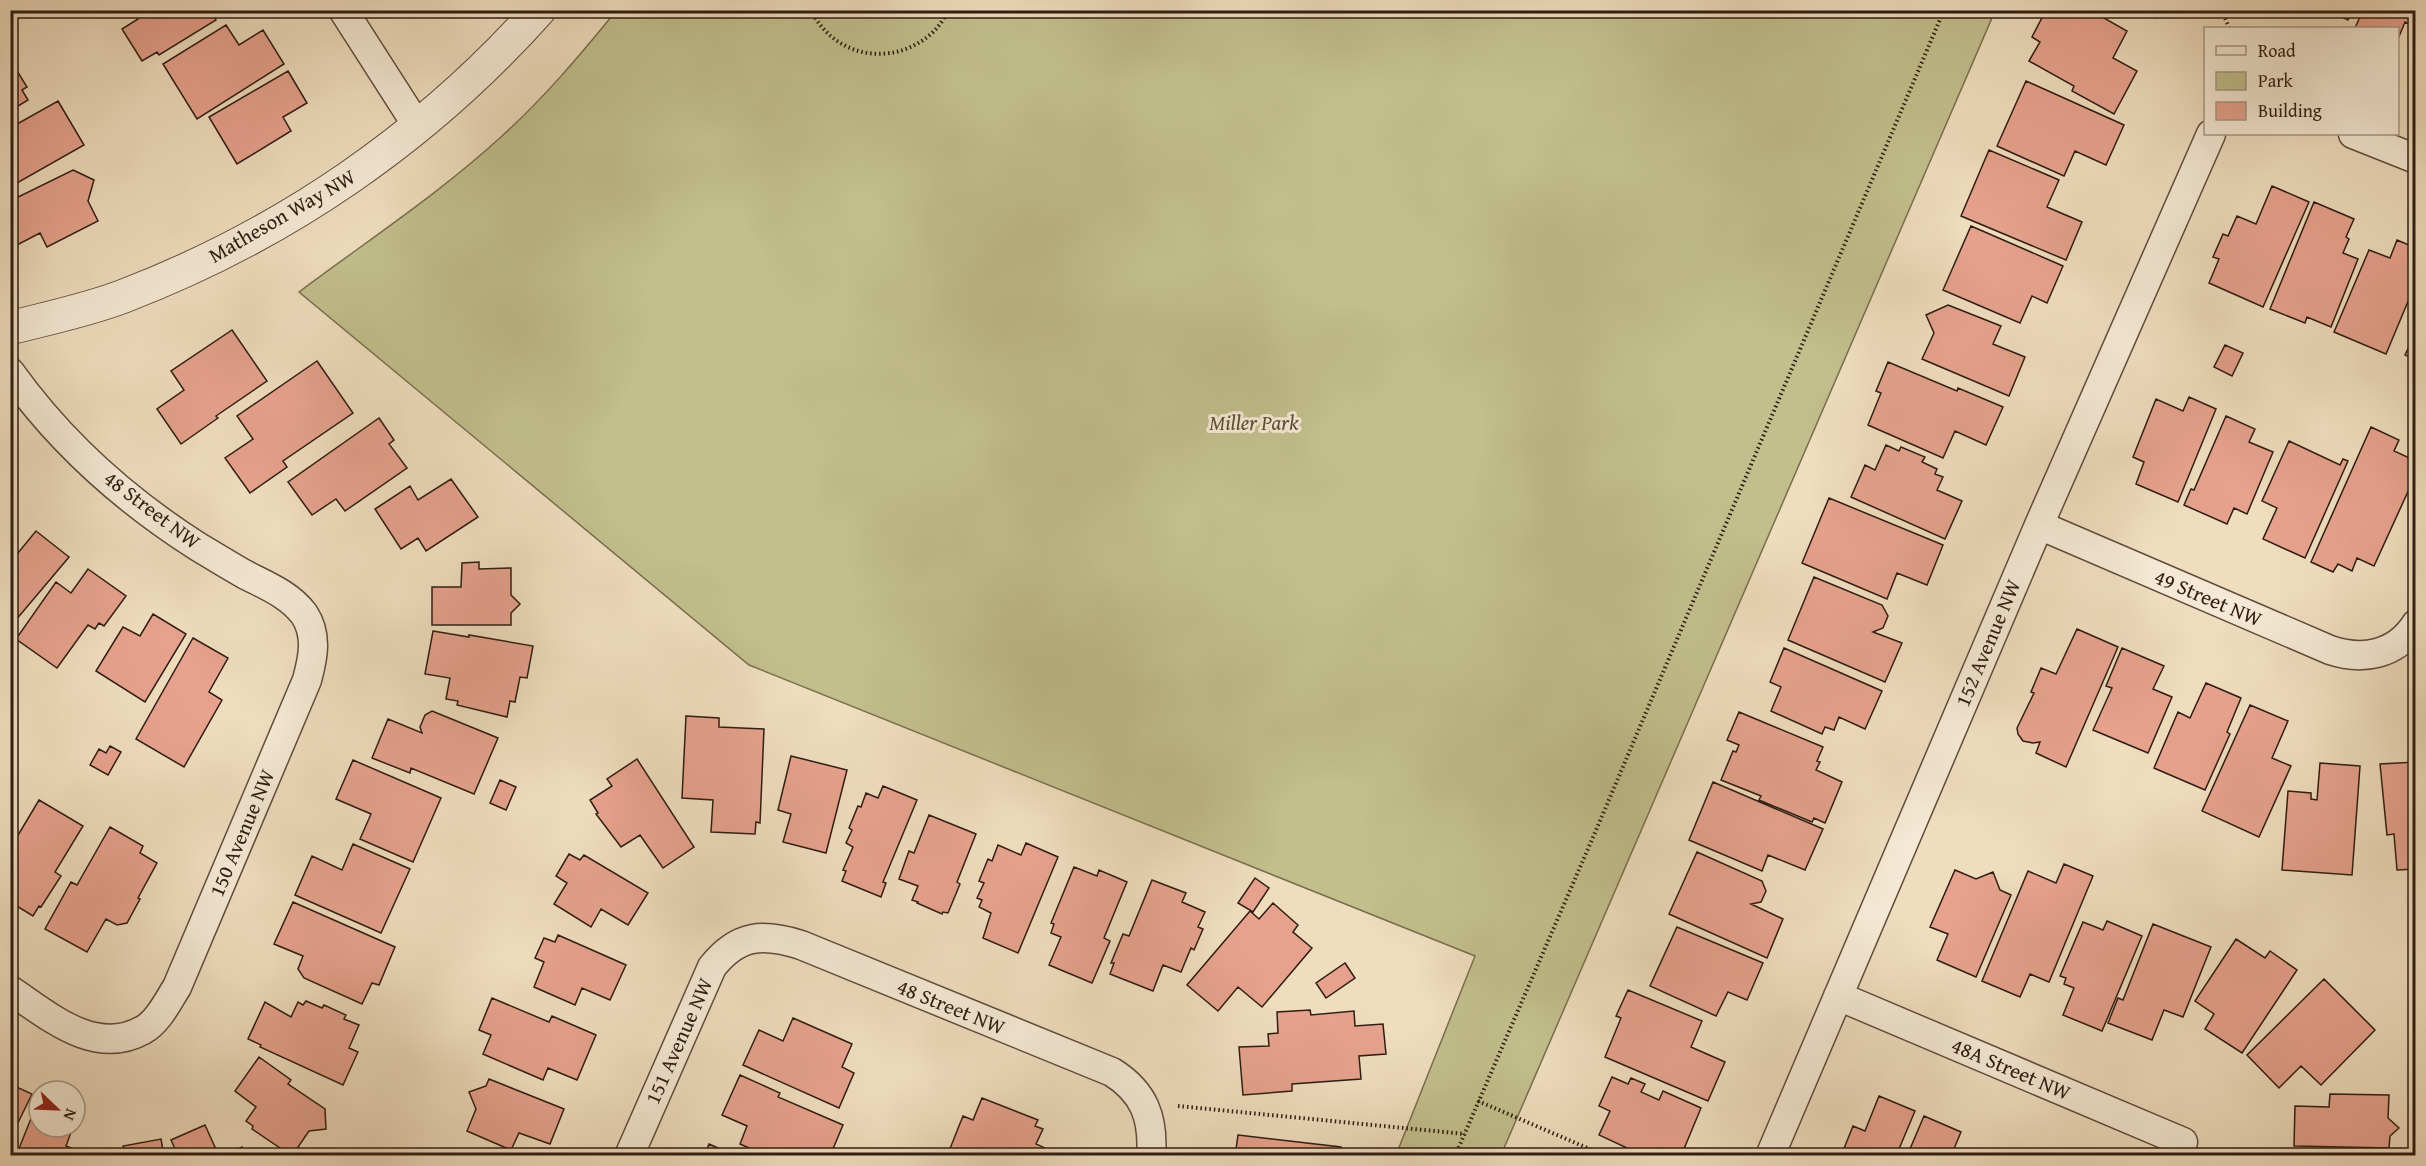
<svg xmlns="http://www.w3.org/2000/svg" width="2426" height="1166" viewBox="0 0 2426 1166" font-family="'Gentium Book Plus',serif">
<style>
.green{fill:#c1bf8c;stroke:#786e4f;stroke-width:1.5}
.building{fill:#e6a28d;stroke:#2f1c12;stroke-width:1.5}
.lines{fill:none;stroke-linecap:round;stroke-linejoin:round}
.minor-casing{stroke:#5f4c3d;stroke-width:31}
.tertiary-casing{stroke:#5f4c3d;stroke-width:35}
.path{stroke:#2f1c12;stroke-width:4;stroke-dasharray:1.5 3;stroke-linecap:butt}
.minor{stroke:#f5e9d5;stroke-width:28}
.tertiary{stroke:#f5e9d5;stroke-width:33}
.labels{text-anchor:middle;stroke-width:6;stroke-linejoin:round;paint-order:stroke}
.street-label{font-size:21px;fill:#2f1c12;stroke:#f5e9d5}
.park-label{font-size:21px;font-style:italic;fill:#5b4d37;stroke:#f5e9d5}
</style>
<rect width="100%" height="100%" fill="#efddbe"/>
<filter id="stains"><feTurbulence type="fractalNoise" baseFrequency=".00333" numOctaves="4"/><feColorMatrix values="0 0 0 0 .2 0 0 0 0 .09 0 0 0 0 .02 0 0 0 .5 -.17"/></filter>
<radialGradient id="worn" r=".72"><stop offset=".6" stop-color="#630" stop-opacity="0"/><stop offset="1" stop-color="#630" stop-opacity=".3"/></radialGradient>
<path class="green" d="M616,11h1379l-494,1144h-105l79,-199 -726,-291 -450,-373c68,-51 141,-99 203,-156 42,-38 79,-82 114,-125z"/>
<path class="building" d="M132,10h79l5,10 -57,35 -2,-3 -15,9 -20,-32 16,-10z
M2046,10h44l37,21 -14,27 24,13 -23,43 -42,-23 2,-5 -45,-25 11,-19 -8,-5z
M2153,10h18l-15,8z
M2326,10h26l-4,10z
M2363,10h53v17l-11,-5 -7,17v-11h-43z
M226,25l13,20 24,-15 21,34 -87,55 -34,-55z
M14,66l13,21 -5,3 6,10 -18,11v-43z
M288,71l19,32 -24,14 8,14 -54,33 -28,-47z
M2026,81l98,44 -18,40 -31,-14 -11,25 -67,-30z
M58,101l26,44 -74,42v-59z
M1989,150l70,30 -12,27 35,15 -16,38 -105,-44z
M73,170l21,10 -6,21 10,20 -51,26 -7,-14 -23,12 -7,-13v-31z
M2272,186l37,16 -46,105 -54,-24 10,-24 -6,-2 10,-23 5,2 9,-20 19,8z
M2314,202l40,17 -8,18 3,2 -6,14 15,6 -27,68 -24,-10 -2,6 -35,-14z
M1971,226l92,40 -16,37 -15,-7 -12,27 -77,-33z
M2397,240l19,8v46l-4,-2 -26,62 -52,-22 35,-82 21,8z
M1948,305l53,21 -8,18 32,13 -16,39 -87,-37 12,-26 -8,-18z
M232,330l35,51 -51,35 2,2 -37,26 -24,-35 27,-19 -13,-19z
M2416,332v28l-11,-5z
M2225,345l18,8 -11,23 -18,-9z
M317,361l36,52 -70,48 4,6 -37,26 -25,-35 28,-19 -16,-23z
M1888,362l69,29 1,-3 45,19 -17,38 -31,-14 -12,27 -75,-33 13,-32 -5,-2z
M2189,397l27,12 -38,93 -42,-18 8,-22 -11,-5 23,-58 27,12z
M2226,416l29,13 -6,13 24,10 -26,62 -13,-6 -7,16 -43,-19 7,-16 3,1z
M379,418l15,22 -5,4 18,24 -62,43 -9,-12 -24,16 -24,-33z
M2371,427l28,13 -5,11 22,10v13l-42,92 -17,-8 -5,13 -14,-7 -5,8 -22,-10z
M2289,441l51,24 3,-6 5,2 -43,97 -42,-19 14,-31 -15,-7z
M1886,445l13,6 2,-4 24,10 -3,5 15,7 -2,5 8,3 -6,13 25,11 -17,38 -94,-42 14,-32 10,5z
M451,479l27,38 -52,34 -8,-13 -17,11 -26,-40 35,-23 8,14z
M1829,498l114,47 -16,40 -30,-12 -10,26 -85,-36z
M36,531l33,26 -59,70v-74l4,2 -3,3 2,1z
M479,562v7l32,-1v27l9,9 -9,9v12h-79v-38h29l1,-24z
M88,569l38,27 -22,30 -5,-3 -4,6 -7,-4 -31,43 -41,-29 40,-57 15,11z
M1814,577l68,28 6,11 -5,12 -10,4 29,11 -17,39 -97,-42z
M153,614l33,20 -41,68 -49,-31 27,-44 17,9z
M2077,629l41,18 -52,120 -30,-14 4,-11 -7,1 -10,-2 -5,-7 -1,-6 17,-35 -3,-1 10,-24 15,6z
M433,631l36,6v-2l64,11 -6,32 -7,-1 -5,25 -5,-1 -3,16 -50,-12 1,-4 -12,-2 4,-21 -25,-4z
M193,638l35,20 -19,34 13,8 -38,67 -48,-28z
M1784,648l98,43 -17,38 -26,-12 -5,13 -9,-3 -3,7 -51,-23 10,-24 -11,-5z
M2122,648l42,18 -11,23 19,8 -24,56 -55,-23 19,-42 -6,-2z
M2206,683l35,15 -14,34 3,2 -25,56 -51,-22 24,-56 12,6z
M2250,705l38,16 -16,37 19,8 -32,71 -57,-26z
M432,711l66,27 -24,56 -63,-26 -1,5 -38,-15 16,-39 34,14 -2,-6 5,-12z
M1739,712l84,35 -6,14 3,1 -4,8 26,12 -17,41 -11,-5 -2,4 -53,-22 2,-4 -40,-16 12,-29 3,1 3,-7 -12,-5z
M686,716l33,2v9l45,2 -4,94 -4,-1 -1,12 -44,-2 2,-32 -31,-2z
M110,746l11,6 -13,23 -18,-10 9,-16 7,4z
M791,756l56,14 -21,83 -43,-11 8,-28 -13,-4z
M637,759l57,88 -31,21 -23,-33 -19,12 -25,-33 2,-1 -8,-13 22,-14 -5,-7z
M353,760l88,38 -28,64 -53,-23 11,-25 -35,-15z
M2416,762v107l-19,1 -3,-36 -7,1 -7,-71z
M2320,763l40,3 -8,109 -70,-5 6,-79 23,2v6l6,1z
M500,780l16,7 -10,23 -16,-7z
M1713,782l110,47 -18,41 -37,-15 -6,16 -73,-31z
M883,786l34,14 -34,82 3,1 -5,14 -39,-16 4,-10 -3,-1 10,-23 -7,-4 6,-13 -3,-2 9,-22 3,1 5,-14 12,5z
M39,800l44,26 -28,46 6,4 -20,31 -2,-1 -6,10 -23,-14v-23l8,-13 -8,-5v-21l4,2z
M929,815l47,19 -19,48 3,2 -12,29 -5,-1 -1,2 -25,-11 1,-1 -6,-2 6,-14 -19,-7 10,-28 5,2z
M110,827l33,19 -3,7 17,10 -19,35 2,1 -13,24 -10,2 -11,-6 -19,33 -42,-23 26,-47 6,3z
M1026,843l32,14 -40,96 -35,-15 8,-25 -12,-6 3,-7 -5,-2 7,-15 -5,-2 9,-22 4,2 6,-16 23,10z
M353,844l57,25 -29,64 -86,-38 17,-39 30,14z
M1697,852l65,29 4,10 -5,11 -10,2 32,15 -16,39 -98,-44z
M569,854l11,6 4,-5 64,38 -20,32 -27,-16 -10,18 -37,-23 13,-21 -11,-7z
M2064,864l29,12 -44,106 -19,-8 -10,23 -38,-16 46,-110 28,12z
M1074,867l23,9 2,-6 28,12 -23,56 6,3 -18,42 -43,-18 12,-28 -10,-4 3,-9 -3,-1z
M1955,870l21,9 17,-7 7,18 11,5 -35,82 -39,-17 11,-26 -18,-7z
M1255,878l14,10 -16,24 -15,-9z
M1152,880l34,13 -4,9 23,10 -7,15 5,2 -9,21 -3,-2 -10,24 -18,-7 -10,26 -43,-17 4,-11h-3l12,-29 6,2z
M293,902l102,45 -16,38 -7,-2 -10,21 -58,-26 -6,-9 5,-13 -29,-12z
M1273,903l25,22 -5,7 19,16 -50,59 -24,-20 -20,24 -31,-26 63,-74 9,8z
M2107,921l35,15 -40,95 -39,-16 11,-27 -10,-4 2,-6 -6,-2 23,-54 20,8z
M2153,924l58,23 -28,70 -19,-7 -12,30 -44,-17 10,-25 5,2z
M1677,927l86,36 -16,37 -19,-8 -12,24 -66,-30z
M558,935l68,30 -16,35 -28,-12 -7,17 -41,-18 10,-25 -9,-4 9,-20 11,4z
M2236,939l29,19 5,-7 27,19 -55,83 -37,-24 9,-15 -19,-13z
M1345,963l10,15 -29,20 -10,-15z
M2324,979l51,51 -54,55 -20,-19 -22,22 -32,-33z
M1628,990l74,31 -11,26 34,15 -17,39 -103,-44 16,-39 -5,-2z
M492,998l57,24 3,-6 44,19 -19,45 -29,-12 -5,12 -60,-26 8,-19 -12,-5z
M306,1001l16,7 2,-3 22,10 -2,4 15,6 -10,23 9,4 -15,33 -83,-38 1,-2 -13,-6 17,-37 26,15 7,-15 5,3z
M1310,1010l1,5 43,-4 1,15 28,-2 3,30 -27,2 2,23 -69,5v7l-49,4 -4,-48 30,-1 -1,-12 10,-1 -1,-21z
M793,1018l59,26 -10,23 12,6 -15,35 -96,-43 16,-35 24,11z
M259,1057l32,23 -3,4 37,25 1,20 -17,2 -17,25 -40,-27 1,-3 -7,-5 10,-14 -21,-16z
M740,1075l40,18 -2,4 65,28 -13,31h-9l-8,-4 -2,4h-44l-27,-12 7,-18 -25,-11z
M1612,1077l16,7 3,-6 14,6 -4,8 18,8 4,-9 38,17 -20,48 -20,-8 -4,8h-13l-45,-21 11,-24 -11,-5z
M489,1079l75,30 -14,35 -31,-11 -8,17 -44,-19 9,-22 -7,-17 17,-6z
M10,1084l22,10 -19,39 -3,-2z
M2330,1094l59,1 -1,23 11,10 -9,8 -1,12 -95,-2 1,-40 34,1z
M1879,1096l36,15 -19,45h-55l12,-30 12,5z
M982,1098l56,22 -3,6 8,3 -7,15 26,12h-101l-12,-5 14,-35 10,4z
M38,1101l1,26h34l-7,19 13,5 -1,5h-62z
M1924,1116l37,16 -10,24h-44z
M205,1125l14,31h-41l-7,-16z
M1238,1135l103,12 -1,9h-105z
M161,1139l3,17h-39l-2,-10z
M709,1144l27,12h-32z
M242,1147l3,9h-22z"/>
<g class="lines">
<defs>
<path id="minor" d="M343,10l75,117
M2353,134l63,25
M10,372c50,70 115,128 187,174 15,9 31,19 47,28 21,11 45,20 60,40 14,21 9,44 3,66l-130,307c-9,14 -19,35 -34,43 -48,27 -94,-14 -133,-40
M2039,525l291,125c33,11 66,5 86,-26
M1838,996l345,146
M629,1156l83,-189c26,-33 51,-34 89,-22l311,127c32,20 42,46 39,84
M1770,1156l269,-631 172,-391"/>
<path id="tertiary" d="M10,328c38,-10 78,-18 114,-32 159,-61 301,-158 415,-286"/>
</defs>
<use href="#minor" class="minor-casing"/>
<use href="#tertiary" class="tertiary-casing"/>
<path class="path" d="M811,10c23,48 82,58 121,23 7,-6 12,-15 17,-23
M2222,10l7,18
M1478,1101l128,55
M1178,1106l287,28
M1455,1156l139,-321 350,-825"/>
<use href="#minor" class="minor"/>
<use href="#tertiary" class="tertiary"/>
</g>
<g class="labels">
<g class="street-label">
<text transform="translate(282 216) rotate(-30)" y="7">Matheson Way NW</text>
<text transform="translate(152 510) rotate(37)" y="7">48 Street NW</text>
<text transform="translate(2208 598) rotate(23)" y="7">49 Street NW</text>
<text transform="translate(1988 643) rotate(-67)" y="7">152 Avenue NW</text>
<text transform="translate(242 833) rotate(-67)" y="7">150 Avenue NW</text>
<text transform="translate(951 1007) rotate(22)" y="7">48 Street NW</text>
<text transform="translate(679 1041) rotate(-66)" y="7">151 Avenue NW</text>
<text transform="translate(2011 1069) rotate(23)" y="7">48A Street NW</text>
</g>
<g class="park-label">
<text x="1254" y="430">Miller Park</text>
</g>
</g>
<rect width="2426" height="1166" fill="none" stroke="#efddbe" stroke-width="36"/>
<rect x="12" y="12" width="2402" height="1142" fill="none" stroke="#2f1c12" stroke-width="3"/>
<rect x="18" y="18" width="2390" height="1130" fill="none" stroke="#2f1c12" stroke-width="1.5"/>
<rect x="2204" y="27" width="195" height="108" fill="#f5e9d5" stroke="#a69787" stroke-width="1.5"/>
<rect x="2216" y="46" width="30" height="9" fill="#f5e9d5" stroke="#a69787" stroke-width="1.5"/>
<text x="2258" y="57" font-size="18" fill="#2f1c12">Road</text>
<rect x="2216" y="72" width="30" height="18" fill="#c1bf8c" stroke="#a69787" stroke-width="1.5"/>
<text x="2258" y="87" font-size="18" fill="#2f1c12">Park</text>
<rect x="2216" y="102" width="30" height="18" fill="#e6a28d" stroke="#a69787" stroke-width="1.5"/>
<text x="2258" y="117" font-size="18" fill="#2f1c12">Building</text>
<g transform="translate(57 1109) rotate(113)"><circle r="28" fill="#f5e9d5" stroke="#a69787" stroke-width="1.5"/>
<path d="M0-4.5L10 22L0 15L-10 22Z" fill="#8f2418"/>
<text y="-9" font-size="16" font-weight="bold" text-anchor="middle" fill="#2f1c12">N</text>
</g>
<rect width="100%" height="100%" filter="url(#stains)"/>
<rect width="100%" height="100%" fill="url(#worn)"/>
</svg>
